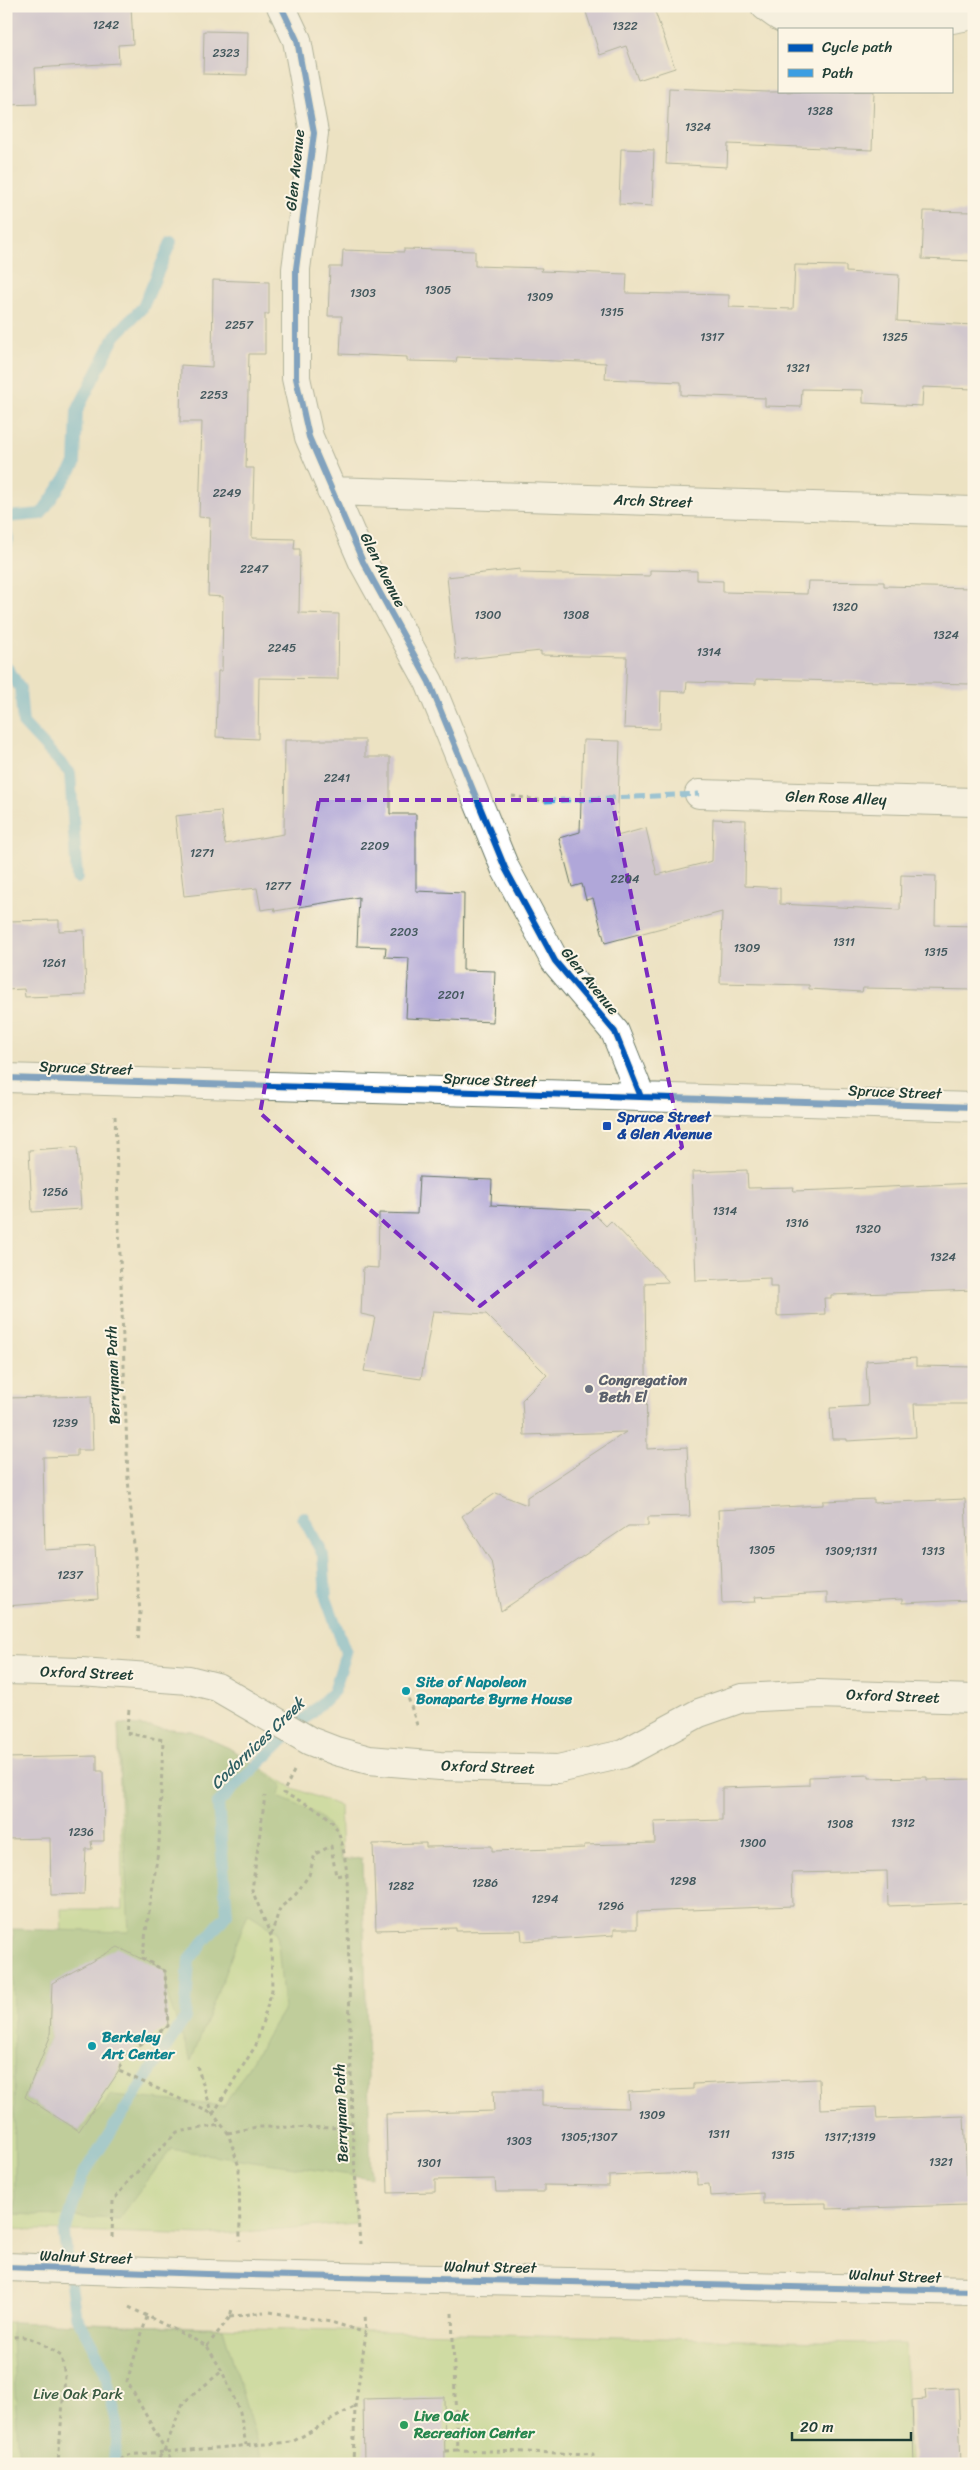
<svg xmlns="http://www.w3.org/2000/svg" width="980" height="2470" viewBox="0 0 980 2470" font-family="Sriracha,sans-serif">
<style>
.green{fill:#acd27c;stroke:#668858}
.forest{fill:#89b46c;stroke:#547850;fill-rule:evenodd}
.lines{fill:none;stroke-linecap:round;stroke-linejoin:round}
.stream{stroke:#54add1;stroke-width:12}
.building{fill:#b0a7d9}
.minor-casing{stroke:#677766;stroke-width:30}
.path{stroke:#677766;stroke-width:3;stroke-dasharray:4 4;stroke-linecap:butt}
.minor{stroke:#fff;stroke-width:28}
.minor-bridge-casing{stroke:#677766;stroke-width:30;stroke-linecap:butt}
.minor-bridge{stroke:#fff;stroke-width:28}
.quiet{stroke:#3c9ee2;stroke-width:5;stroke-dasharray:10 5;stroke-linecap:butt}
.cycleway-casing{stroke:#fcf5e5;stroke-width:9}
.cycleway{stroke:#0057b8;stroke-width:6}
.marked{fill:none;stroke:#7b2cbf;stroke-width:4;stroke-dasharray:10 6;stroke-linejoin:round}
.transit-dot{fill:#1a4fb4;stroke:#fcf5e5;stroke-width:2}
.worship-dot{fill:#6b7280;stroke:#fcf5e5;stroke-width:2}
.culture-dot{fill:#0f9aa8;stroke:#fcf5e5;stroke-width:2}
.leisure-dot{fill:#2e9e5b;stroke:#fcf5e5;stroke-width:2}
.labels{text-anchor:middle;stroke-width:4;stroke-linejoin:round;paint-order:stroke}
.number-label{font-size:12px;fill:#43585d}
.street-label{font-size:15px;fill:#1f3d34;stroke:#fcf5e5}
.transit-label{font-size:15px;font-weight:bold;fill:#164399;stroke:#fcf5e5;text-anchor:start}
.worship-label{font-size:15px;font-weight:bold;fill:#5b616d;stroke:#fcf5e5;text-anchor:start}
.culture-label{font-size:15px;font-weight:bold;fill:#0d838f;stroke:#fcf5e5;text-anchor:start}
.park-label{font-size:15px;fill:#3b5b42;stroke:#fcf5e5}
.leisure-label{font-size:15px;font-weight:bold;fill:#27864d;stroke:#fcf5e5;text-anchor:start}
.water-label{font-size:16px;font-style:italic;fill:#2f5f63;stroke:#fcf5e5}
</style>
<rect width="100%" height="100%" fill="#fcf5e5"/>
<filter id="ink" filterUnits="userSpaceOnUse"><feTurbulence type="fractalNoise" baseFrequency=".02" numOctaves="2"/><feDisplacementMap in="SourceGraphic" scale="10" xChannelSelector="R" yChannelSelector="G"/><feConvolveMatrix kernelMatrix="1 2 1 2 8 2 1 2 1" color-interpolation-filters="sRGB"/></filter>
<filter id="wash" filterUnits="userSpaceOnUse"><feTurbulence type="fractalNoise" baseFrequency=".0096" numOctaves="4" result="noise"/><feDisplacementMap in="SourceGraphic" scale="20" xChannelSelector="R" yChannelSelector="G"/><feGaussianBlur stdDeviation="1.12" result="paint"/><feColorMatrix in="noise" values="0 0 0 0 0 0 0 0 0 0 0 0 0 0 0 0 0 1.4 0 .05"/><feComposite in="paint" operator="in"/></filter>
<g filter="url(#wash)">
<rect width="100%" height="100%" fill="#ece2c2"/>
<path class="green" d="M118,1724l73,7 38,17 64,40 47,18 16,417 -150,12 -200,-6v-264l57,1 -2,-57h62z
M6,2322l899,22 5,120h-904z"/>
<path class="forest" d="M118,1724l73,7 38,17 54,37 -5,12c41,17 51,18 64,63l20,-2 9,320 -200,-29 -52,70 -104,-5 -2,-285 116,3zM248,1913l29,19 7,77 -60,97 -112,-11 -33,36 -54,-34 25,-60 2,-54 67,-34 45,38 27,74z
M11,2322l212,6 40,136h-244z"/>
<g class="lines">
<path class="stream" d="M6,517l35,-3 34,-50 2,-53 38,-75 28,-29 28,-65
M6,530l2,9 -2,7
M6,666l14,22 3,35 47,50 7,105
M115,2464l2,-41 -13,-56 -29,-54 -11,-78 18,-59 103,-158 4,-58 38,-46 -9,-111 116,-112 12,-38 -20,-55 -3,-43 -20,-38"/>
</g>
<g id="blocks">
<path class="building" d="M8,6h123l2,38 -15,1 1,18 -84,5 2,36 -31,1z
M584,6h69l22,62 -37,12 -12,-34 -26,9z
M204,31l44,1 -1,43 -44,-1z
M669,88l98,4 107,-1 -2,59 -144,-6 -1,23 -61,-3z
M621,149l33,1 -2,56 -33,-2z
M924,211l50,1v49l-52,-2z
M404,249l71,2v15l67,2 -1,3 86,3 -1,19 103,2v12l64,2 2,-44 51,1v6l53,3 -2,46 77,4v64l-51,-2 -1,19 -59,-3v-13l-61,-1 -1,18 -36,-1v-8l-84,-3v-13l-76,-3 1,-16 -149,-6 -1,5 -49,-1v-4l-67,-3 2,-38h-14l2,-49h12l1,-17 61,2z
M213,280l56,2v32h-4v40h-16l-3,114h8l-2,70 43,1 -1,10h6l-1,64 40,1 -1,65 -79,-1 -1,61 -42,-2 2,-66h4l1,-74 -15,-1 2,-78 -11,-1 3,-95h-22l1,-57 31,2z
M520,569v4l130,3v-6l47,1v9l26,1v11l84,2 1,-13 76,1v4l88,2 -2,96 -214,-5v5l-69,-2 -1,10 -25,-1 -1,38 -36,-1 3,-71 -86,-2v-4l-85,9 -9,-83z
M285,740h80v17h25v57h26v77l48,2 -1,77 32,1 -2,51 -87,-4 3,-60 -24,-1 1,-10 -29,-1 2,-49 -84,14 -1,-3 -13,2 -4,-22 -73,8 -9,-80 46,-5 4,33 59,-10z
M583,740l37,1 -3,95 29,-8 11,47 55,-14 1,-42 33,1 -1,66 35,2v16l120,6 1,-35 35,1 -1,49 39,1v64l-111,-2 -1,4 -53,-3v-4l-89,-2 2,-71 -117,31 -12,-45 -7,2 -4,-16 -10,3 -13,-49 21,-6z
M59,920v11l25,-1 2,65 -61,2 -1,-8 -18,1v-69z
M77,1147l4,62 -49,3 -3,-62z
M747,1170l1,18 46,-1 -1,4 31,-1 150,-7v107l-143,5v3h-7l1,16 -48,2v-29h-7v-9l-74,3 -4,-109z
M419,1177l73,3 -1,25 99,5 16,16 5,-5 58,61 -24,1 2,166 40,-2 3,69 -42,1v9h-20l-127,85 -10,-50 -29,-45 34,-23 31,12v-8l99,-65 -102,3 -2,-35 25,-25 -61,-61 -53,-3 -12,68 -57,-8 11,-54 -14,-3 2,-47 15,1 1,-55 38,1z
M916,1358v8l58,1v37h-60l2,33 -69,4v-2h-15l-2,-31 38,-2 -2,-45z
M91,1396l2,54h-16v6l-34,1 2,93 50,-3 3,52 -92,7v-208z
M874,1499v4l91,-4 4,101 -67,3v-4l-75,4v-10l-72,4 1,5 -34,1 -4,-93 105,-5v-4z
M97,1756v15h6l1,70h-13l1,8h-6l-2,45 -33,1 -1,-57 -44,1v-81z
M869,1775v3l58,-1v3l47,-1v124l-86,3 -1,-35 -95,2 1,33 -156,6v17h-23v6l-92,6 -1,-11 -65,1v-3l-80,2 -3,-86 53,-1v4l66,-1v5l92,-3v-3l71,-2 -1,-21 68,-2v-32l87,-3v-8z
M118,1947l47,24 3,55 -45,30 -4,15 -40,60 -54,-34 25,-60 2,-54z
M819,2079l1,30 56,-2 1,12 87,-3 4,89 -142,4v-6l-63,1v-11l-53,3 -1,-12 -12,1v-12l-88,3v10l-65,-1v7h-48l-1,-13 -60,1v12l-47,1 -2,-79 108,-3 -1,-21h49v16l87,2 -1,-16 65,-3v-5z
M958,2388l3,76h-47l-2,-64 14,-1 -1,-9z
M444,2397l1,67h-81l-1,-65z"/>
</g>
</g>
<g filter="url(#ink)">
<use href="#blocks" fill-opacity="0" stroke="#677766" stroke-width="1"/>
<g class="lines">
<defs>
<path id="minor" d="M281,6l16,34 17,93 -18,136v109l13,59 54,125 66,120 76,186 50,93 60,71 26,65
M765,6c6,5 12,10 19,13 27,8 164,6 190,-5
M331,491l643,20
M699,794l275,8
M6,1078l968,29
M6,1670l75,2 108,8 28,7 93,54 26,10 33,9 71,6 118,3 65,-15 76,-41 43,-15 76,-4 156,5
M207,2274l767,17"/>
</defs>
<use href="#minor" class="minor-casing"/>
<path class="path" d="M512,796l33,5
M115,1116l13,363 12,133 -2,30
M406,1691l12,37
M129,1710l-3,23 37,7 -4,105 -17,113 23,13 3,55 -45,30 -4,15 94,43
M294,1771l-11,22c50,23 57,24 64,81l5,254 8,116
M271,1935l9,-27 16,-14 13,-19 6,-21 16,-8 5,30 11,-2
M197,2066l16,48 15,19 11,34 1,74
M213,2114l43,-69 16,-55 -1,-54 -19,-46 13,-94
M228,2133l29,-6 95,1
M112,2237l1,-36 17,-22 47,-47 44,-7
M129,2307l78,39 15,25 18,41 6,33
M270,2312l61,10 35,11
M452,2313l5,137 136,4v10
M147,2317l-20,64 46,83
M230,2317l34,-5
M6,2339c20,-8 40,6 55,17l4,20 -7,88
M207,2346l23,-29 2,-8
M445,2451l12,-1
M114,2464l12,-9 166,-13 62,-35
M154,2464l10,-13 19,-48 39,-32
M353,2464l2,-57 11,-74 -1,-20"/>
<use href="#minor" class="minor"/>
<defs>
<path id="minor-bridge" d="M6,2267l201,7"/>
</defs>
<use href="#minor-bridge" class="minor-bridge-casing"/>
<use href="#minor-bridge" class="minor-bridge"/>
<path class="quiet" d="M545,801l154,-7"/>
<defs>
<path id="cycleway" d="M281,6l16,34 17,93 -18,136v109l13,59 54,125 66,120 76,186 50,93 60,71 26,65
M6,1078l968,29
M6,2267l201,7 767,17"/>
</defs>
<use href="#cycleway" class="cycleway-casing"/>
<use href="#cycleway" class="cycleway"/>
</g>
</g>
<path d="M0 0H980V2470H0ZM319,800h293l70,347 -202,159 -220,-193z" fill="#ece2c2" fill-opacity=".55" fill-rule="evenodd"/>
<path class="marked" d="M319,800h293l70,347 -202,159 -220,-193z"/>
<rect class="transit-dot" x="602" y="1121" width="10" height="10" rx="2.5"/>
<circle class="worship-dot" cx="589" cy="1389" r="5"/>
<g class="culture-dot">
<circle cx="406" cy="1691" r="5"/>
<circle cx="92" cy="2046" r="5"/>
</g>
<circle class="leisure-dot" cx="404" cy="2425" r="5"/>
<g class="labels">
<g class="number-label">
<text x="106" y="29">1242</text>
<text x="625" y="30">1322</text>
<text x="226" y="57">2323</text>
<text x="820" y="115">1328</text>
<text x="698" y="131">1324</text>
<text x="438" y="294">1305</text>
<text x="363" y="297">1303</text>
<text x="540" y="301">1309</text>
<text x="612" y="316">1315</text>
<text x="239" y="329">2257</text>
<text x="712" y="341">1317</text>
<text x="895" y="341">1325</text>
<text x="798" y="372">1321</text>
<text x="214" y="399">2253</text>
<text x="227" y="497">2249</text>
<text x="254" y="573">2247</text>
<text x="845" y="611">1320</text>
<text x="488" y="619">1300</text>
<text x="576" y="619">1308</text>
<text x="946" y="639">1324</text>
<text x="282" y="652">2245</text>
<text x="709" y="656">1314</text>
<text x="337" y="782">2241</text>
<text x="375" y="850">2209</text>
<text x="202" y="857">1271</text>
<text x="625" y="883">2204</text>
<text x="278" y="890">1277</text>
<text x="404" y="936">2203</text>
<text x="844" y="946">1311</text>
<text x="747" y="952">1309</text>
<text x="936" y="956">1315</text>
<text x="54" y="967">1261</text>
<text x="451" y="999">2201</text>
<text x="55" y="1196">1256</text>
<text x="725" y="1215">1314</text>
<text x="797" y="1227">1316</text>
<text x="868" y="1233">1320</text>
<text x="943" y="1261">1324</text>
<text x="65" y="1427">1239</text>
<text x="762" y="1554">1305</text>
<text x="851" y="1555">1309;1311</text>
<text x="933" y="1555">1313</text>
<text x="70" y="1579">1237</text>
<text x="903" y="1827">1312</text>
<text x="840" y="1828">1308</text>
<text x="81" y="1836">1236</text>
<text x="753" y="1847">1300</text>
<text x="683" y="1885">1298</text>
<text x="485" y="1887">1286</text>
<text x="401" y="1890">1282</text>
<text x="545" y="1903">1294</text>
<text x="611" y="1910">1296</text>
<text x="652" y="2119">1309</text>
<text x="719" y="2138">1311</text>
<text x="589" y="2141">1305;1307</text>
<text x="850" y="2141">1317;1319</text>
<text x="519" y="2145">1303</text>
<text x="783" y="2159">1315</text>
<text x="941" y="2166">1321</text>
<text x="429" y="2167">1301</text>
</g>
<g class="street-label">
<text transform="translate(295 170) rotate(-84)" y="5">Glen Avenue</text>
<text transform="translate(653 501) rotate(2)" y="5">Arch Street</text>
<text transform="translate(383 570) rotate(63)" y="5">Glen Avenue</text>
<text transform="translate(836 798) rotate(2)" y="5">Glen Rose Alley</text>
<text transform="translate(590 981) rotate(51)" y="5">Glen Avenue</text>
<text transform="translate(86 1068) rotate(2)" y="5">Spruce Street</text>
<text transform="translate(490 1080) rotate(2)" y="5">Spruce Street</text>
<text transform="translate(895 1092) rotate(2)" y="5">Spruce Street</text>
<text transform="translate(113 1375) rotate(-92)" y="5">Berryman Path</text>
<text transform="translate(87 1673) rotate(2)" y="5">Oxford Street</text>
<text transform="translate(893 1696) rotate(2)" y="5">Oxford Street</text>
<text transform="translate(488 1767) rotate(2)" y="5">Oxford Street</text>
<text transform="translate(341 2113) rotate(-92)" y="5">Berryman Path</text>
<text transform="translate(86 2257) rotate(2)" y="5">Walnut Street</text>
<text transform="translate(490 2267) rotate(1)" y="5">Walnut Street</text>
<text transform="translate(895 2276) rotate(2)" y="5">Walnut Street</text>
</g>
<g class="transit-label">
<text x="617" y="1122">Spruce Street<tspan x="617" dy="17">&amp; Glen Avenue</tspan></text>
</g>
<g class="worship-label">
<text x="599" y="1385">Congregation<tspan x="599" dy="17">Beth El</tspan></text>
</g>
<g class="culture-label">
<text x="416" y="1687">Site of Napoleon<tspan x="416" dy="17">Bonaparte Byrne House</tspan></text>
<text x="102" y="2042">Berkeley<tspan x="102" dy="17">Art Center</tspan></text>
</g>
<g class="park-label">
<text x="78" y="2399">Live Oak Park</text>
</g>
<g class="leisure-label">
<text x="414" y="2421">Live Oak<tspan x="414" dy="17">Recreation Center</tspan></text>
</g>
<g class="water-label">
<text transform="translate(257 1743) rotate(-44)" y="6">Codornices Creek</text>
</g>
</g>
<rect width="980" height="2470" fill="none" stroke="#fcf5e5" stroke-width="25"/>
<rect x="778" y="28" width="175" height="65" fill="#fcf5e5" stroke="#a4ab9e"/>
<rect x="788" y="44" width="25" height="8" fill="#0057b8" stroke="#a4ab9e"/>
<text x="822" y="52" font-size="15" fill="#1f3d34">Cycle path</text>
<rect x="788" y="69" width="25" height="8" fill="#3c9ee2" stroke="#a4ab9e"/>
<text x="822" y="78" font-size="15" fill="#1f3d34">Path</text>
<path d="M792 2432v8h119v-8" fill="none" stroke="#1f3d34" stroke-width="2.5"/>
<text x="800" y="2432" font-size="15" fill="#1f3d34" stroke="#fcf5e5" stroke-width="4" paint-order="stroke">20 m</text>
</svg>
